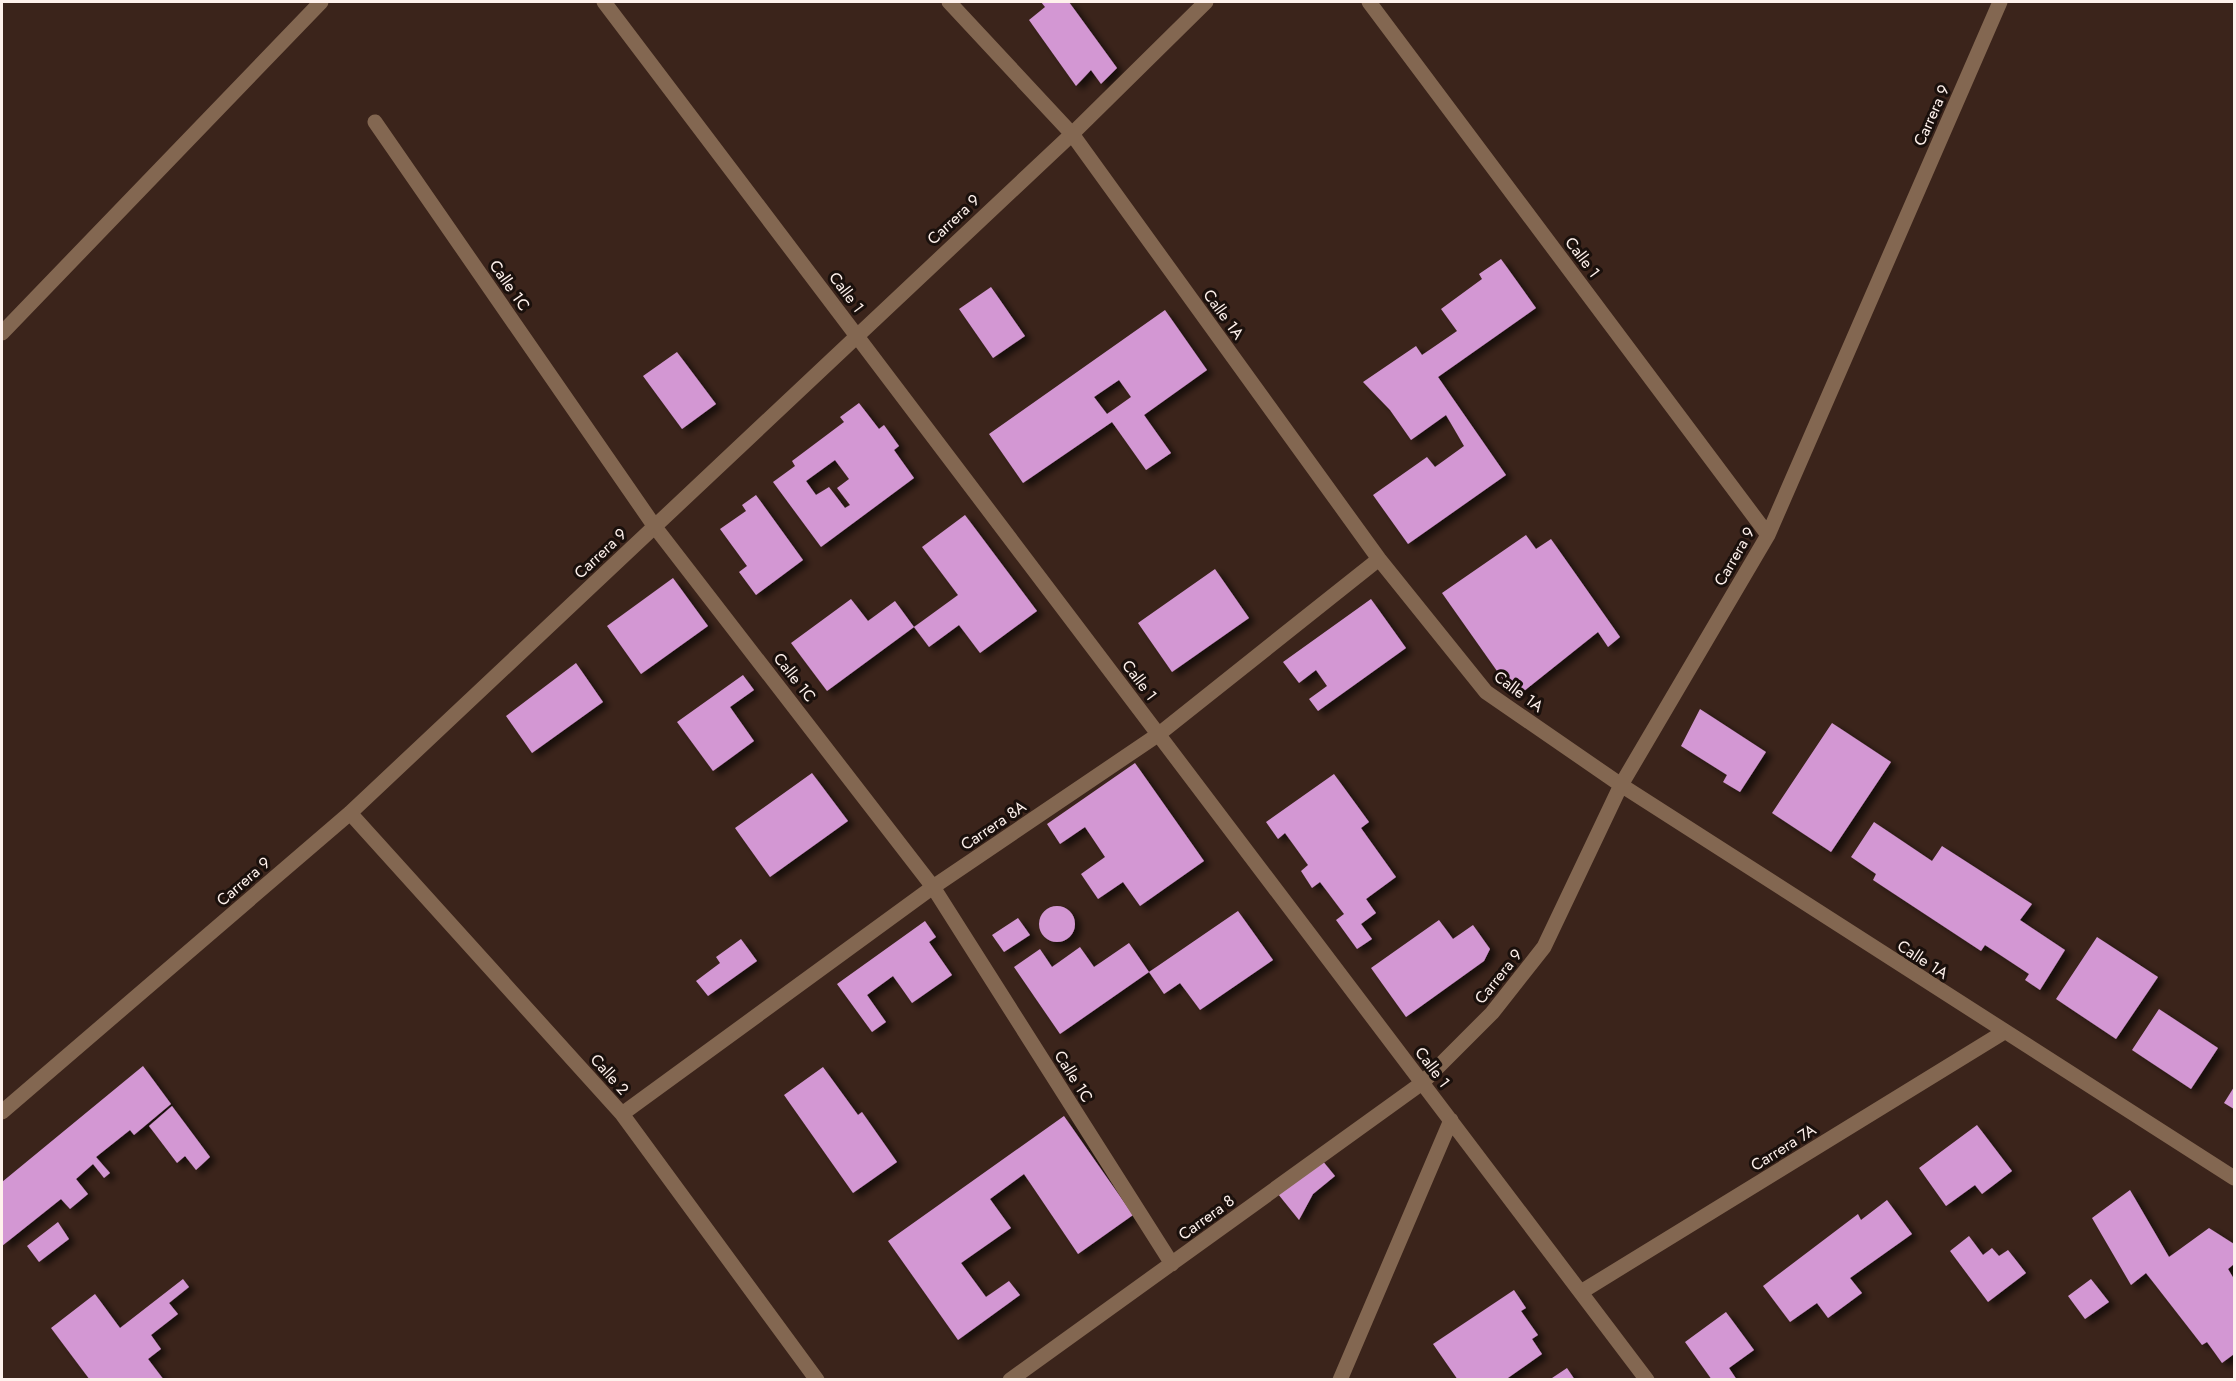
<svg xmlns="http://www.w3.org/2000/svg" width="2236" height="1381" viewBox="0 0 2236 1381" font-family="Jost,sans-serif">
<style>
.building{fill:#d397d3;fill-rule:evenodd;filter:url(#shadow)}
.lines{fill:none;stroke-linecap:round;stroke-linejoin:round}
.minor{stroke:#836751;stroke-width:15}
.labels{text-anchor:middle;stroke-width:6;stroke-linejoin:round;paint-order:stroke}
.street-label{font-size:16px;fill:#fef1ec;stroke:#1a100c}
</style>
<defs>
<filter id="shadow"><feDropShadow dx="6" dy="4" stdDeviation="3" flood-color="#0009"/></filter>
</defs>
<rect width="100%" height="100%" fill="#3b241b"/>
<path class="building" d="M1041,2h28l48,66 -16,16 -10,-14 -15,16 -47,-66 16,-13z
M1501,259l35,49 -98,69 68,98 -98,69 -35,-49 54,-38 8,10 29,-21 -18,-31 -35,25 -21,-30 -27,-28 53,-36 6,9 35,-24 -16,-22 41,-30 -3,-5z
M991,287l34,49 -32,22 -34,-49z
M1165,310l42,60 -63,45 27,38 -25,17 -34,-48 -89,61 -34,-49zM1119,380l12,17 -24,17 -13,-17z
M677,352l39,52 -34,25 -39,-53z
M859,403l20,26 5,-4 15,21 -5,4 20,28 -93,69 -48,-65 22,-16 -3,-5 52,-39 -4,-5zM835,460l14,19 -12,9 13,17 -5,3 -16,-21 -13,8 -10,-14z
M756,495l47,65 -47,35 -17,-23 8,-6 -27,-37 26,-18 -4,-6z
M965,515l72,96 -57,42 -21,-28 -30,22 -15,-20 44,-32 -36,-48z
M1526,535l10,14 15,-10 69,98 -12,10 -10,-15 -79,63 -10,-7 -67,-95z
M1215,569l34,49 -77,54 -34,-49z
M673,578l35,48 -67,48 -34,-48z
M851,599l17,22 27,-20 19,26 -87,64 -36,-48z
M1371,599l35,49 -88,63 -9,-12 18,-13 -11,-16 -17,13 -16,-21z
M576,663l27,39 -71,51 -26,-37z
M743,675l11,15 -24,17 24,34 -41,30 -36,-49z
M1700,709l66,43 -26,40 -17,-10 4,-7 -46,-29z
M1832,723l59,39 -60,90 -59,-39z
M1135,763l69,98 -64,45 -17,-24 -25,17 -17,-25 24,-17 -20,-30 -25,17 -13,-20z
M812,773l36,48 -78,56 -35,-49z
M1334,774l35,48 -8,6 35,49 -30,22 10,14 -15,11 11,15 -15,10 -21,-29 8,-6 -24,-32 -8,6 -11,-17 7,-6 -23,-32 -7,6 -12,-17z
M1874,822l58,39 10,-15 90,58 -12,16 45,30 -25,40 -15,-10 4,-6 -44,-29 -4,6 -108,-71 3,-6 -25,-17z
M1039 924a18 18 0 1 1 36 0a18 18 0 1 1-36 0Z
M1238,911l35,49 -73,50 -20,-27 -16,11 -15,-22z
M1018,918l12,17 -26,17 -12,-17z
M1439,920l14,19 20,-14 17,24 -6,12 -78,56 -35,-49z
M925,921l11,16 -7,5 23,33 -40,28 -19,-27 -26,19 19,27 -14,10 -35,-48z
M2097,937l61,40 -42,62 -60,-40z
M741,939l16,22 -49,35 -12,-15 24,-18 -4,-6z
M1129,943l20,29 -89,62 -46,-67 26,-18 12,18 28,-20 14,20z
M2159,1009l59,39 -27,41 -59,-39z
M143,1066l28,38 -37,31 -4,-5 -34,27 14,16 -6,5 -11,-14 -17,15 12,15 -18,15 -9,-10 -59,47v-64z
M823,1067l35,48 4,-3 35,50 -44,31 -69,-98z
M2234,1087v22l-10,-6z
M172,1106l38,51 -14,13 -11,-14 -8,7 -28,-37z
M1064,1116l69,99 -55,39 -54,-80 -34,25 21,29 -50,35 25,34 23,-16 11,14 -62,45 -70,-99z
M1977,1125l35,46 -30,23 -7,-9 -29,21 -27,-38z
M1322,1160l13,16 -22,18 -14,26 -21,-26z
M2130,1190l39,67 40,-29 25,16v20l-6,5 6,10v75l-12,9 -15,-21 -5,3 -56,-72 -15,12 -39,-67z
M1887,1200l25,34 -62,44 12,15 -34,25 -11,-15 -27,19 -27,-36 95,-72 3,6z
M58,1222l11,17 -30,23 -12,-16z
M1969,1236l14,19 9,-7 7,8 9,-6 18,23 -38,29 -38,-51z
M183,1279l6,8 -20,16 9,11 -27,21 10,14 -13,10 16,21h-74l-39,-52 44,-34 25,34z
M2091,1279l18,23 -24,17 -17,-23z
M1514,1290l12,18 -5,3 17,24 -6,4 10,15 -37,26h-47l-25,-36z
M1726,1312l28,38 -25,18 8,12h-25l-27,-38z
M1567,1368l8,12h-26z"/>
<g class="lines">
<path class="minor" d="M604,2l1043,1378
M949,2l123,132 307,425 107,133 135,93 613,393
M1369,2l399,533
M375,122l280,405 278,360 239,377
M2,333l319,-331
M350,813l272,301 195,266
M2,1112l348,-299 722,-679 134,-132
M622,1114l311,-227 226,-153 220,-175
M1581,1292l423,-260
M1010,1380l412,-297 70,-70 52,-66 77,-162 147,-250 232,-533
M1340,1380l111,-260"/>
</g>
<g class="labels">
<g class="street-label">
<text transform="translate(1931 115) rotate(-66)" y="6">Carrera 9</text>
<text transform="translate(953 219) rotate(-43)" y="6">Carrera 9</text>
<text transform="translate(1583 257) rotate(53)" y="6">Calle 1</text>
<text transform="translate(510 285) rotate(55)" y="6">Calle 1C</text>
<text transform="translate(847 292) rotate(53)" y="6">Calle 1</text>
<text transform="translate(1224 314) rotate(54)" y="6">Calle 1A</text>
<text transform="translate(600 553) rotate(-43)" y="6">Carrera 9</text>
<text transform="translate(1734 556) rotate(-60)" y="6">Carrera 9</text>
<text transform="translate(795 677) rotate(52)" y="6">Calle 1C</text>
<text transform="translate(1140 680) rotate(53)" y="6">Calle 1</text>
<text transform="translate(1519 691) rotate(37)" y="6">Calle 1A</text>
<text transform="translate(993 825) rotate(-34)" y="6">Carrera 8A</text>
<text transform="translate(243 881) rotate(-41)" y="6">Carrera 9</text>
<text transform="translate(1923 959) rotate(33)" y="6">Calle 1A</text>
<text transform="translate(1498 976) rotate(-51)" y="6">Carrera 9</text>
<text transform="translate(1433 1067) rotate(53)" y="6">Calle 1</text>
<text transform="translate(610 1074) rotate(48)" y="6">Calle 2</text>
<text transform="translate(1074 1076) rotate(58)" y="6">Calle 1C</text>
<text transform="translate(1783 1147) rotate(-32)" y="6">Carrera 7A</text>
<text transform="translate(1206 1217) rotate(-36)" y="6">Carrera 8</text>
</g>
</g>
<rect width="2236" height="1381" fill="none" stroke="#fef1ec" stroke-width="6"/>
</svg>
